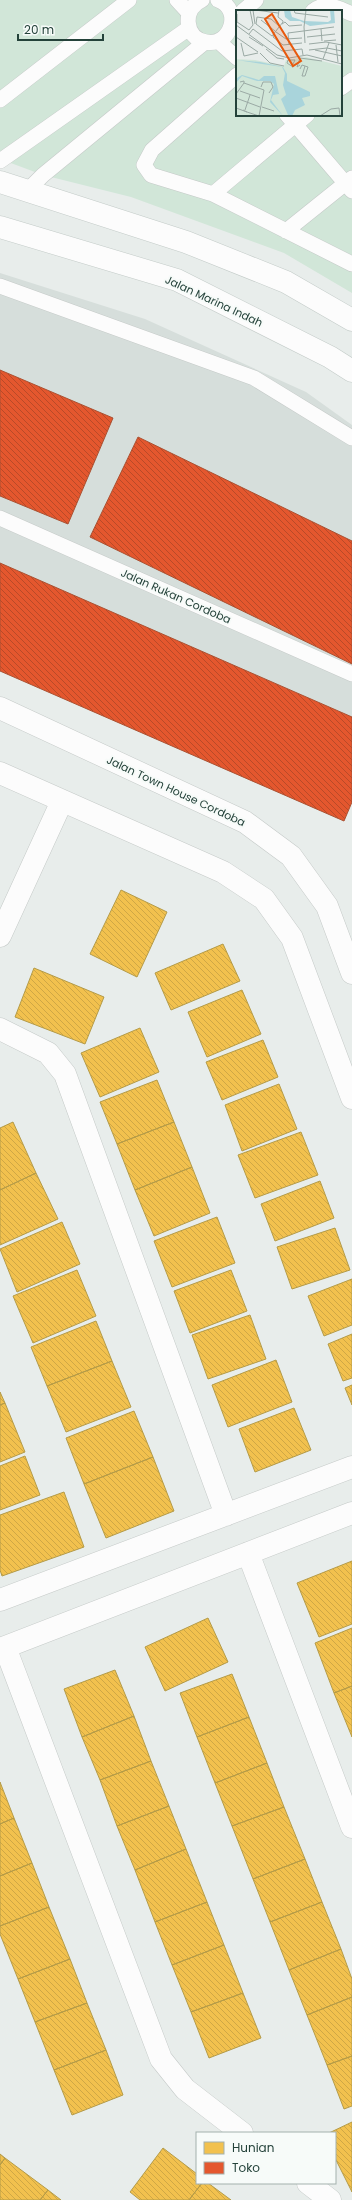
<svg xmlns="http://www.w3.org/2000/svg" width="352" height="2200" viewBox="0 0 352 2200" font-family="Poppins,sans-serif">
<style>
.built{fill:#d6dedb}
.grass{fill:#d1e6d8;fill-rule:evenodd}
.homes{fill:url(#homes-back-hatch);stroke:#b49b48}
.shops{fill:url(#shops-back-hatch);stroke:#aa5132}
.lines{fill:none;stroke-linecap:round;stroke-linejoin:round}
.service-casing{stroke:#c5cac8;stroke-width:16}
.minor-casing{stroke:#c5cac8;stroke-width:23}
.secondary-casing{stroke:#c3cbc8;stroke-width:23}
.service{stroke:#fcfcfc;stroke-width:15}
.minor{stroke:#fcfcfc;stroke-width:22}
.secondary{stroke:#fcfcfc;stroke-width:22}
.labels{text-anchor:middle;stroke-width:4;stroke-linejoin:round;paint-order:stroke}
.street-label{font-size:11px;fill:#24423a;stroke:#f7fbf9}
.inset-road{fill:none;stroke:#9aa9a4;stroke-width:1}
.view{fill:#e8590c;fill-opacity:0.15;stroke:#e8590c;stroke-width:2}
.inset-edge{fill:none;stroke:#24423a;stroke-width:2}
</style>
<defs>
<pattern id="homes-back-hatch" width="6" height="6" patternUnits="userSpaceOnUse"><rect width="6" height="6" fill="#f2c14e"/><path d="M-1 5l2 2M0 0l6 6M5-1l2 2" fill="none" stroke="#cfa745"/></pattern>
<pattern id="shops-back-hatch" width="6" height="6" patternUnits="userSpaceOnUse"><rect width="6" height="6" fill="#e4572e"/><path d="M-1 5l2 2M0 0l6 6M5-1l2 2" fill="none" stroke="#b94a28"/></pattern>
</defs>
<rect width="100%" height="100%" fill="#e8edeb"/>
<path class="built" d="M0,273l145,46 161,73 46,33v353l-352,-165z"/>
<path class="grass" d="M0,0h352v293l-68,-40 -153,-56 -88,-22 -43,-16zM237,11h104v104h-104z"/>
<path class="homes" d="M121,890l46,22 -30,65 -47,-23z
M223,944l17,37 -69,29 -16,-37z
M34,968l70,29 -19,47 -70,-27z
M242,990l19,44 -54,23 -19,-45z
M140,1028l19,44 -59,25 -19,-44z
M263,1040l15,37 -56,23 -16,-38z
M157,1080l17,42 -57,22 -17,-42z
M279,1084l18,45 -55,22 -17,-46z
M13,1122l23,51 -36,17v-62z
M174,1122l18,45 -57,23 -18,-46z
M301,1132l17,43 -63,23 -17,-43z
M192,1167l18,46 -56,23 -19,-46z
M36,1173l22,46 -58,26v-55z
M320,1181l14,37 -59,23 -14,-37z
M217,1217l18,46 -63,24 -18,-46z
M62,1222l18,42 -63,28 -17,-43z
M335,1228l15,42 -58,19 -15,-42z
M77,1270l19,46 -63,27 -20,-47z
M231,1270l16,41 -57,22 -16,-42z
M352,1279v46l-28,11 -16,-40z
M250,1315l16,44 -58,20 -16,-44z
M96,1321l16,40 -65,25 -16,-39z
M352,1334v44l-9,3 -15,-37z
M276,1360l16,42 -64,25 -16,-42z
M112,1361l19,46 -65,25 -19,-46z
M352,1385v20l-7,-17z
M0,1392l5,11 -5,2z
M5,1403l20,49 -25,10v-57z
M294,1408l17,42 -56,22 -16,-43z
M134,1411l19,46 -69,27 -18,-46z
M25,1456l15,39 -40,15v-44z
M153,1457l21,54 -68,27 -22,-54z
M64,1492l20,55 -82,29 -2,-6v-55z
M352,1561v63l-33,13 -22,-54z
M208,1618l20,44 -63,29 -20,-44z
M352,1628v58l-18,7 -19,-50z
M115,1670l19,46 -52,21 -18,-48z
M232,1674l17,43 -52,20 -17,-44z
M352,1686v51l-18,-44z
M134,1716l17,45 -51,19 -18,-43z
M249,1717l18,46 -52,20 -18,-46z
M151,1761l18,45 -52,20 -17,-46z
M267,1763l17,44 -52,19 -17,-43z
M0,1782l14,36 -14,6z
M169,1806l17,43 -51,21 -18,-44z
M284,1807l21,52 -52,20 -21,-53z
M14,1818l18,45 -32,13v-52z
M186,1849l21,53 -52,20 -20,-52z
M305,1859l17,43 -52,20 -17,-43z
M32,1863l17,44 -49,19v-50z
M207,1902l17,43 -52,20 -17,-43z
M322,1902l19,47 -52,21 -19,-48z
M49,1907l21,52 -52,20 -18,-45v-8z
M224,1945l19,48 -52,19 -19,-47z
M341,1949l11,30v18l-45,18 -18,-45z
M70,1959l17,44 -52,19 -17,-43z
M243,1993l18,45 -52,20 -18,-46z
M352,1997v59l-25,9 -20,-50z
M87,2003l19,47 -52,20 -19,-48z
M106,2050l17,45 -51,20 -18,-45z
M352,2056v50l-8,3 -17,-44z
M352,2122v70l-17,-34v-25h-6z
M163,2148l34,26v9h5l-13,17h-49l-10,-8z
M0,2154l5,4 -5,7z
M5,2158l43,32 -8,10h-40v-35z
M202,2183h6l23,17h-42z
M48,2190l13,10h-21z"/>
<path class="shops" d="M0,370l113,48 -45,106 -68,-28z
M138,437l214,104v123l-262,-127z
M0,563l352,154v85l-8,19 -344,-150z"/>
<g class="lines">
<defs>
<path id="service" d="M177,0l12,13
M202,0c-20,8 -18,38 4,42 25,5 37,-33 12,-42
M243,11l13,-11
M313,11c12,-10 26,-3 39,3
M218,41l19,17
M237,75l-85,75 -8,15 7,10 62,19 139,70
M341,88l11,-8
M0,100l129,-100
M287,115l65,76
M0,161l189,-133
M27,191l16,-16 162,-133
M213,194l94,-79
M286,231l66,-53
M0,286l254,92 98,60
M0,518l352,156"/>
<path id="minor" d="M0,708l245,114 46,34 36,50 25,67
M0,773l223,99 41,27 28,39 60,160
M0,936l62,-135
M0,1029l48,24 17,21 161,441
M248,1553l104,274
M0,1600l352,-133
M5,1647l156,412 24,30 57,44
M0,1649l352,-136
M308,2183l22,17"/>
<path id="secondary" d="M0,182l186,60 100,40 66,38
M0,227l177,53 153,77 22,14"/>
</defs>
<use href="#service" class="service-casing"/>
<use href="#minor" class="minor-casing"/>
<use href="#secondary" class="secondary-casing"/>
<use href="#service" class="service"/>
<use href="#minor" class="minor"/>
<use href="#secondary" class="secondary"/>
</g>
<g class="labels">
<g class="street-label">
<text transform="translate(214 301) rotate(25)" y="4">Jalan Marina Indah</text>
<text transform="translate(176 596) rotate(24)" y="4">Jalan Rukan Cordoba</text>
<text transform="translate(176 791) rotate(25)" y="4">Jalan Town House Cordoba</text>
</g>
</g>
<g transform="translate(236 10)">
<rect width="106" height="106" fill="#e8edeb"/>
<path d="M70,47l36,9v50h-106v-57l19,1 29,6 2,-6z" fill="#d1e6d8"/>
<path d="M48,0h6l2,7 12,4 24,1 3,-2 -1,-10h4l1,13 -25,3 -10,-5h-10l-5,-4zM1,50l23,2 23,5 4,7v7l23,11v4l-8,2 3,7 -10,5 -3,6 -4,-1 -7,-16 5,-4 -3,-10 2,-12 -3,-6zM6,65l17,5 5,-4h11l4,18 -6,1 -2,5 12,16 -13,-14 4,-18 -4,-3h-13l-15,-5 -6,7 1,-5z" fill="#a9d4db"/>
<path class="inset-road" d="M17,0l2,14M19,0l23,3M43,0l-1,7 5,4v1l-11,14 -16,-12 1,-7 14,2 8,7M58,0l1,3 33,4M1,4v8l12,8 4,-5 -3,-15M25,10l14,11M46,14l3,-2 4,4 13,-1M0,15l41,30 12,3 18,-3 35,9M85,19l1,12M40,22l10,7 16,-1M13,24l4,-5 29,22 20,-2 1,6M38,25l-1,2 10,8 19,-2M0,27l22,15M13,27l14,9M71,27l28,-3M88,31l12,-1M5,33l3,13 14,-3M69,33l-1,-16 2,-17M73,34l17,-2 16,3M53,35l-1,-12 46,-6M100,35l2,17M30,39l11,9 7,1M73,40l18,-2 15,3M79,40l27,6M24,43l10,10 14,3M87,49l6,-16M64,55l-3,2 3,-9 22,3M56,56l3,-6h-7l-1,3 6,4M64,59l2,-4 6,2 -3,9h-3l3,-10M4,72l4,-1v2l20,7 -5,26M25,77l2,-5h8l2,5 -4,6M4,81l20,7M0,84l8,-11M0,88l24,9M26,97l12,4M0,98l11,4 -4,-2M9,100l5,-15M11,102l12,4M84,106l11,-7 8,-1 1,8"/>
<path class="view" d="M36,4l29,47 -8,5 -28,-47z"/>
<rect width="106" height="106" class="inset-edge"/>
</g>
<rect x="196" y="2132" width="140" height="52" fill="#f7fbf9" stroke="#a3b1ad"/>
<rect x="204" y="2142" width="20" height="12" fill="#f2c14e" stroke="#a3b1ad"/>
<text x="232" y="2152" font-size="12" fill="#24423a">Hunian</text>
<rect x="204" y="2162" width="20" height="12" fill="#e4572e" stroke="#a3b1ad"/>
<text x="232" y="2172" font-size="12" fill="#24423a">Toko</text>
<path d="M18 34v6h85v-6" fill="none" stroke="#24423a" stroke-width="2"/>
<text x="24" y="34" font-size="12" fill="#24423a" stroke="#f7fbf9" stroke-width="3" paint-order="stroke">20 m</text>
</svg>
